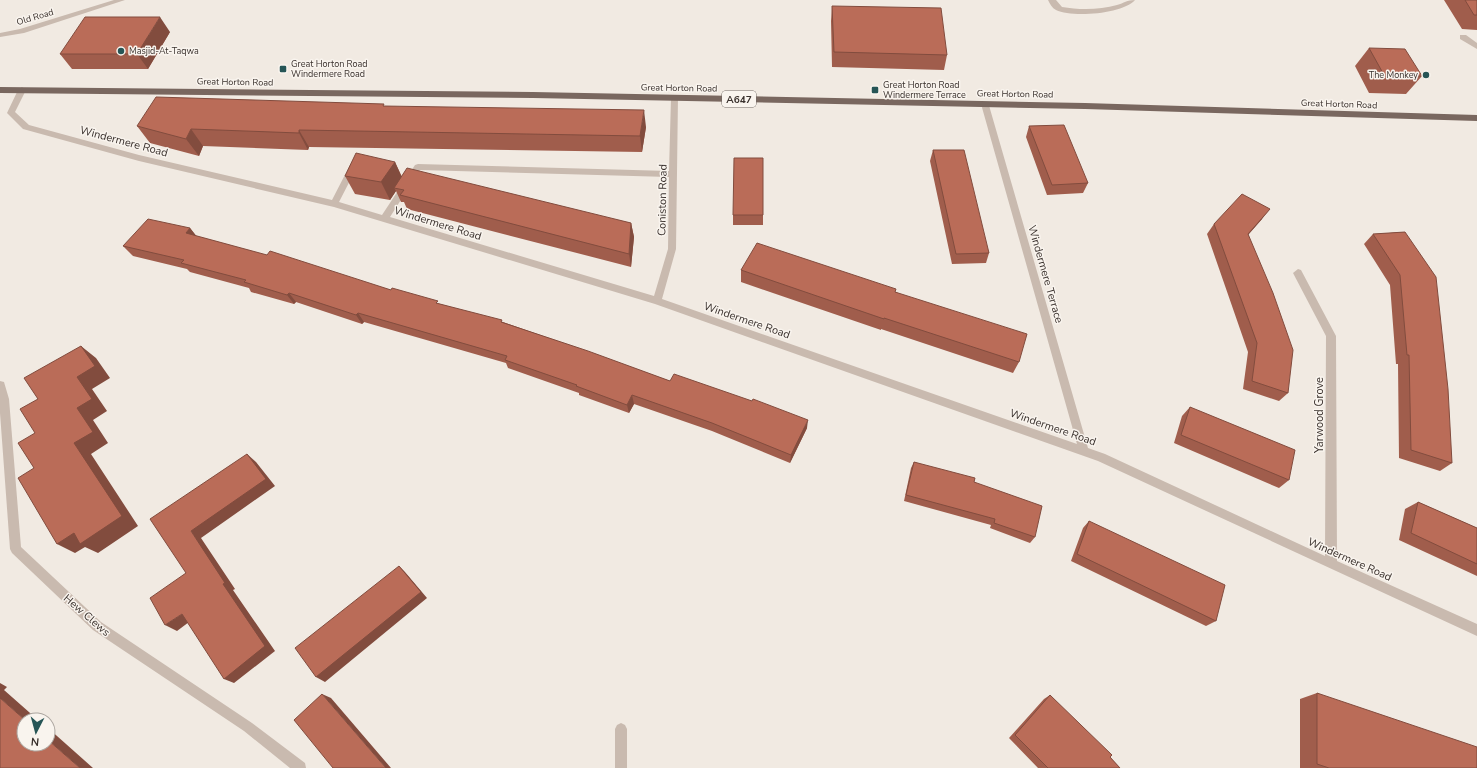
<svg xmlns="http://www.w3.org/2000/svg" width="1477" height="768" viewBox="0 0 1477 768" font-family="'Nunito Sans',sans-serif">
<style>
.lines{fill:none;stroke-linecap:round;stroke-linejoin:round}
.minor{fill:#c9baaf;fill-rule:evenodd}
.major{fill:#79675f;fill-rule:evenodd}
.wall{fill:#a05d4c}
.shaded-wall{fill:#824c3e}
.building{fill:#ba6c58;stroke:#824c3e}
.poi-dot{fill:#265556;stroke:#f9f4ee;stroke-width:1.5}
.labels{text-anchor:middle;stroke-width:3;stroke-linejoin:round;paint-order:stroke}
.far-street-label{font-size:9px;fill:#39302c;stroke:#f9f4ee}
.far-poi-label{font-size:9px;fill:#39302c;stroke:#f9f4ee;text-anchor:start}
.shield{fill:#f9f4ee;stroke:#736b66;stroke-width:1}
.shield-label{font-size:10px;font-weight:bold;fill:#39302c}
.street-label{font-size:11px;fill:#39302c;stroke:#f9f4ee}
</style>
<rect width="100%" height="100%" fill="#f1eae2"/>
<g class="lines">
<path class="minor" d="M114,0h11l-101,33 -24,4v-4l20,-4z
M1048,0h8l6,7c17,3 38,3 55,-2 7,-2 10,-5 18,-5 -12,14 -63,18 -79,10 -4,-2 -6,-6 -8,-10z
M1460,35h6l11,8v6l-17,-10z
M22,87l4,3 -11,22 14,13 110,30 193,45 18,-35h6l1,2 -18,35 43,13 33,-50 3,-1 251,7 2,-73 1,-2h6l-2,153 -14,50 415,145 -96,-340 1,-2h6l100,346 17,6 220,102 1,-220 -33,-63 5,-4 3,1 35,66 1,225 140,63v12l-379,-175 -443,-157 -321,-97 -195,-46 -116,-32 -16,-16 11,-23zM420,170l249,7 -1,72 -14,47 -264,-79z
M0,381l4,1 5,17 12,148 80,75 151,101 53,40 1,5h-16l-46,-37 -151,-101 -81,-77 -2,-4 -10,-136z
M621,723l4,2 2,4v39h-12v-39l2,-4z"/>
<path class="major" d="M0,87l533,5 552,11 392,12v6l-392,-12 -552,-11 -533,-5z"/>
</g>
<path class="wall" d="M1444,0h33v30l-15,-1z
M832,6l115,49 -3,15 -112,-3 -1,-46z
M170,32l-22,37h-76l-12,-15z
M1369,48l53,28 -16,18 -37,-1 -14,-27z
M385,106l261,21 -4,25 -333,-5 -1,3 -105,-4 -4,10 -49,-13 -13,-17z
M1029,126l59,57 -5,10 -36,2 -21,-58z
M933,150l56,103 -3,10 -34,1 -22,-103z
M395,162l7,15 229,46 3,14 -3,30 -224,-58 -3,-7h-3l-5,-11 -6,9 -35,-6 -10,-18z
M733,215h30v10h-30z
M1262,219l-14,16 40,158 -9,8 -36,-12 5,-37 -41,-118 7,-10z
M190,228l6,8 195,54 112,32 167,59 137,47 -17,35 -78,-32 -78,-27 -5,9 -50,-18v-2l-71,-25 -2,-5 -142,-41 -2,2 -66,-22 -2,2 -43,-12 -2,-4 -59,-16 -3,-3 -54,-13 -10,-10z
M1405,232l47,231 -12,8 -41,-13 -1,-94h-2l-6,-79 -26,-41 9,-10z
M741,270l155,22 123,70 -6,11 -132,-44v1l-140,-48z
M1190,407l99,73 -10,8 -105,-45 8,-27z
M914,462l60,20 61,55 -5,6 -40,-15 1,-3 -87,-24 7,-33z
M1418,502l59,26v48l-78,-36 6,-31z
M1089,521l127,100 -10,5 -135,-65 12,-33z
M1317,693l160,75h-177v-69z
M1050,695l70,73h-82l-29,-30 35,-39z"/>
<path class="shaded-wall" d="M160,17l10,15 -22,37 -11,-15z
M644,110l2,17 -4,25 -2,-16z
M191,129l12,17 -4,10 -13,-17z
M299,130l10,17 -1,3 -9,-17z
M395,162l8,18 -9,8 2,3 -6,9 -9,-18z
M1270,209l-8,10 -22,25 8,-10z
M631,223l3,14 -3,30 -2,-13z
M190,228l8,10 -12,-5z
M289,293l7,9 -2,2 -7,-9z
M358,313l6,9 -2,2 -6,-9z
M81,346l15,12 14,20 -18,11 15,22 -14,9 15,23 -17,11 47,72 -40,27 -13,-6 -10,6 -18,-9 17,-101 3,-35v-31z
M632,395l2,9 -5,9 -2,-8z
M808,420l-1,8 -17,35 1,-8z
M247,454l9,8 19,24 -74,52 34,51 -2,1 42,61 -41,32 -10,-4 -1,-95 -32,-53z
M399,566l6,6 22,26 -102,84 -9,-5z
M182,614l11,5 -16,12 -12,-6z
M0,683l7,4 -3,3 34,30h-13l-25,-22z
M322,694l9,4 60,70h-5z
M48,728l45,40h-13l-32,-28z"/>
<path class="building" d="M1465,0h12v15h-3z
M832,6l109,2 6,47 -113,-3z
M85,17h75l-23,37h-77z
M1369,48l36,1 17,27 -38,-1z
M156,97l228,7 -1,2 261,4 -4,26 -341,-6v3l-108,-4 -5,10 -49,-13z
M1064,125l24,58 -36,2 -23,-59z
M933,150h31l25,103 -33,1z
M356,153l39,9 -14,20 -36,-6z
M734,158h29v57h-30z
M407,168l224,55 -2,31 -229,-59 4,-5 -10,-2z
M1242,194l28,15 -22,25 25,59 20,57 -5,43 -36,-12 5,-38 -43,-119z
M148,219l42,9 -4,5 81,22 3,-4 121,39 1,-2 46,13 -2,2 66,17 -1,2 87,29 82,30 4,-7 78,27 1,-2 55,21 -17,35 -79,-32 -80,-28 -5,10 -51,-19 1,-1 -72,-25 2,-4 -149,-43 -2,2 -67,-22 -2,2 -43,-13 2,-2 -65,-17 3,-3 -61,-14z
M1405,232l31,45 12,112 4,74 -41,-13 -2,-95h-2l-7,-80 -27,-41z
M757,243l139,46 -1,3 132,42 -8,28 -135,-44v1l-143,-49z
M81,346l14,20 -18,11 15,22 -15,9 16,24 -19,11 48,73 -42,28 -6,-11 -17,11 -39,-66 16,-10 -16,-25 17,-10 -15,-24 18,-10 -14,-21z
M1190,407l105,43 -6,30 -108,-45z
M247,454l19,25 -75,52 34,52 -2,1 42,62 -41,33 -42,-65 -17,11 -15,-27 36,-25 -36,-54z
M914,462l61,16 -1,4 68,24 -7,31 -41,-14 1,-4 -89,-24z
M1418,502l59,26v36l-66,-31z
M1089,521l136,64 -9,36 -139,-67z
M399,566l22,26 -105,85 -21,-29z
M1317,693l160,54v21h-148l-12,-4z
M322,694l64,74h-53l-39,-48z
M1050,695l62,60 -2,2 10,11h-72l-33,-33z
M0,698l25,22h-1v24h24v-4l32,28h-80z"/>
<g class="poi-dot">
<circle cx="121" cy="51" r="4"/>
<rect x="279" y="65" width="8" height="8" rx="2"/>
<circle cx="1426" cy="75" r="4"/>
<rect x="871" y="86" width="8" height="8" rx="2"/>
</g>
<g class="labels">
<g class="far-street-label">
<text transform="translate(35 17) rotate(-16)" y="3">Old Road</text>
<text transform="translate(235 82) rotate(1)" y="3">Great Horton Road</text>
<text transform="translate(679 88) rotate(1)" y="3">Great Horton Road</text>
<text transform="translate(1015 94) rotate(1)" y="3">Great Horton Road</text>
<text transform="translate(1339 104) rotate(2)" y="3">Great Horton Road</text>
</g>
<g class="far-poi-label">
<text x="129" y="54">Masjid-At-Taqwa</text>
<text x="291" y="67">Great Horton Road<tspan x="291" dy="10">Windermere Road</tspan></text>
<text x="1418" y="78" text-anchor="end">The Monkey</text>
<text x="883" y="88">Great Horton Road<tspan x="883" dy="10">Windermere Terrace</tspan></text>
</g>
<rect class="shield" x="722" y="91" width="34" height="16" rx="3"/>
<g class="shield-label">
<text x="739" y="103">A647</text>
</g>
<g class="street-label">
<text transform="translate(124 141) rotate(15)" y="4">Windermere Road</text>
<text transform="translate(662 200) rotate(-89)" y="4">Coniston Road</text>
<text transform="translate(438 223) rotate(17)" y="4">Windermere Road</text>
<text transform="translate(1046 274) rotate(74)" y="4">Windermere Terrace</text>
<text transform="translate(747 320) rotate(19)" y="4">Windermere Road</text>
<text transform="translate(1319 415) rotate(-90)" y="4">Yarwood Grove</text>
<text transform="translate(1053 427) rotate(19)" y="4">Windermere Road</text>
<text transform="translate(1350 559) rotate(24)" y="4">Windermere Road</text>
<text transform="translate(87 615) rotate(41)" y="4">Hew Clews</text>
</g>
</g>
<g transform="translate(36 732) rotate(186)"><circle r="19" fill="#f9f4ee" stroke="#aca6a0"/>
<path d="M0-3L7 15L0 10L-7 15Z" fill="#265556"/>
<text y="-6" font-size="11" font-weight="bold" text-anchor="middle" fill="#39302c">N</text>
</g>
</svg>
